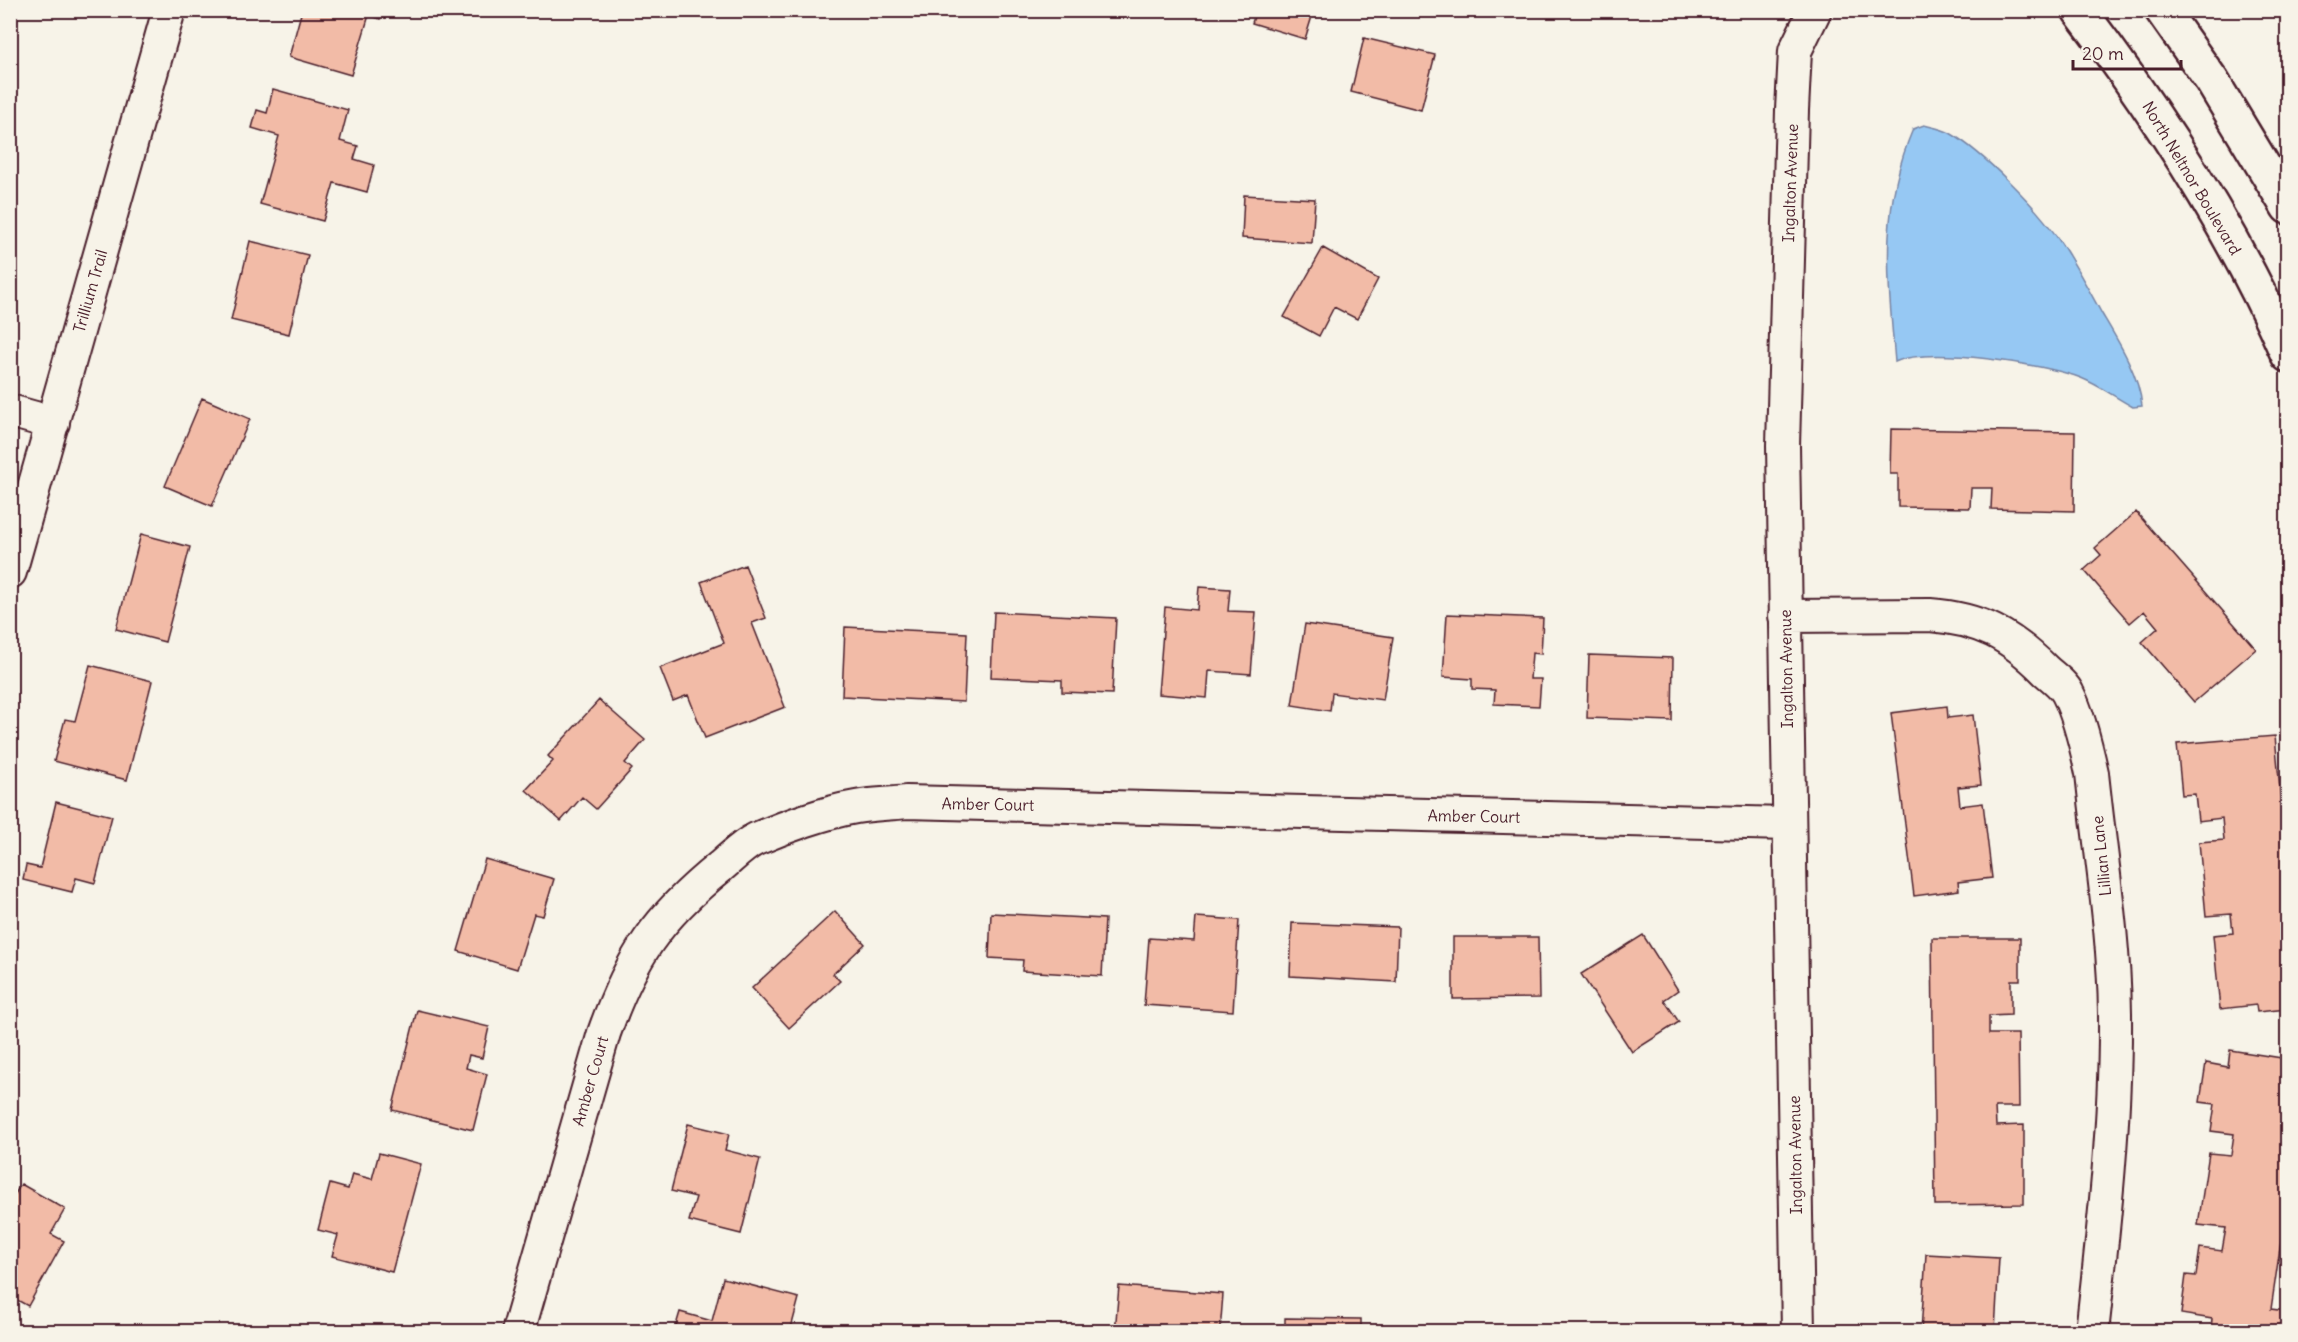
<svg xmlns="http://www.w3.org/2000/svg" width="2298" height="1342" viewBox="0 0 2298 1342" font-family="Delius,sans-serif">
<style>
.water{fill:#96c8f3;stroke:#7884a3;stroke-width:1.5}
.building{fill:#f2bba7;stroke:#4a1f2b;stroke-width:1.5}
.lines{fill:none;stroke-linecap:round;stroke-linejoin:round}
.minor-casing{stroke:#4a1f2b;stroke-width:36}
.primary-casing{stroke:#4a1f2b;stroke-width:38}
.minor{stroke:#f7f3e8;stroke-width:32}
.primary{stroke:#f7f3e8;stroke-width:33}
.labels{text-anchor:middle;stroke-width:5;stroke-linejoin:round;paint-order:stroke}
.street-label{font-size:16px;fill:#4a1f2b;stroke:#f7f3e8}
</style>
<rect width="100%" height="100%" fill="#f7f3e8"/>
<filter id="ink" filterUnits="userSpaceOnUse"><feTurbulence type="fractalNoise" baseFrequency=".0167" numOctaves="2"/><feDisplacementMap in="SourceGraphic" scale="12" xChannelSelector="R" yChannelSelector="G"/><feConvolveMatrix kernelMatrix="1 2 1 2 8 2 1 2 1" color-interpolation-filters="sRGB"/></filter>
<g filter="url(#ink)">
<path class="water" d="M1924,125c8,2 19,4 26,8 33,19 90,77 111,110 15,23 28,47 41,71 16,27 37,60 40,92l-9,1c-17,-9 -34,-22 -52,-29 -37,-14 -152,-32 -186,-16 -7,-84 -16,-152 18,-233z"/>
<path class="building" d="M302,10h80l-2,9 -11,-4 -18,60 -62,-18z
M1256,10h58l-9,29 -53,-16z
M1364,38l71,17 -14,55 -70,-18z
M273,89l75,21 -8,31 18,5 -4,13 20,6 -7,27 -33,-9 -11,38 -63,-17 19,-68 -27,-8 5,-18 10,3z
M1244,195l71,4 -3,44 -70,-5z
M250,241l58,14 -19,79 -58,-14z
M1323,248l55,31 -21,40 -23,-12 -15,29 -35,-19z
M202,398l48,21 -38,87 -47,-20z
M1891,429l184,3 -1,79 -83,-2 1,-21h-21l-1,20 -72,-1v-33h-8z
M2136,512l120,137 -62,53 -52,-60 16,-14 -14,-17 -14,12 -46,-53 17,-15 -6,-7z
M141,534l49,13 -25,95 -49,-13z
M745,565l21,53 -14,5 33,84 -80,31 -17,-43 -15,6 -13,-33 64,-25 -23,-61z
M1199,587l31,2 -2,22 28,1 -5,62 -42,-3 -2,27 -49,-4 7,-87 32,3z
M994,612l122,6 -4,76 -50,-2v-12l-71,-3z
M1447,614l96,4 -2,36 -9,-1 -2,26h11l-2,27 -45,-2 1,-14 -23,-1v-10l-29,-2z
M1305,624l88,13 -10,63 -51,-7 -2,18 -38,-6z
M845,627l122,6 -3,69 -122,-6z
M1589,655l84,3 -1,63 -85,-3z
M90,665l62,16 -25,99 -73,-19 11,-42 10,2z
M599,700l46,40 -20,23 7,6 -36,40 -14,-12 -21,24 -35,-31 27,-29 -5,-5z
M1947,706l1,12 25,-3 8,70 -23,2 2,19 23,-3 9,75 -34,4 1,8 -45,6 -23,-183z
M2275,736l13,140v133l-31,3 -1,-7 -36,4 -7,-74 20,-2 -2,-19 -25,2 -7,-74 25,-2 -2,-22 -24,3 -3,-27 -13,1 -5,-51z
M56,802l56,14 -17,67 -19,-5 -4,14 -49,-12 3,-15 14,3z
M485,859l69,20 -11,37 -9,-2 -17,55 -59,-18z
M835,911l30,33 -32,30 7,7 -51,47 -37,-40z
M991,913l114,6 -3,57 -80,-5 1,-11 -34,-2z
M1196,917l43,3 -6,91 -89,-6 5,-67 45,3z
M1292,923l106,4 -2,55 -106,-6z
M1643,935l35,55 -14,10 15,22 -47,30 -51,-78z
M1453,937h85l1,61 -86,1z
M1932,938h88v42h-9v35l-22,1v18h29l1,73h-24l1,19 28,-1v79l-89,1z
M417,1010l72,17 -7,31 -13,-3 -3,13 21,6 -14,56 -81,-20z
M2230,1050l58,9v135l-17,115 15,2 -2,21h-52l-21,-3 1,-10 -31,-5 5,-39 10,1 4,-28 22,3 4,-23 -28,-3 11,-72 22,2 3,-21 -23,-3 4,-27 -15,-2 6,-39 22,4z
M688,1124l41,10 -4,16 35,9 -19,75 -52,-13 7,-24 -25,-6z
M379,1153l42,11 -29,108 -60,-16 6,-21 -20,-5 12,-46 18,5 4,-15 20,5z
M21,1184l44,25 -14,25 13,7 -36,65 -18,-10v-94z
M1926,1254l73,4 -4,73 -19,-2 -1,3h-54z
M723,1278l76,20 -9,34h-116l6,-20 32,9z
M1119,1286l104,8 -3,38h-105z
M1285,1318l76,1v13h-76z"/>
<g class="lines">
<defs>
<path id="minor" d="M10,411l43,12
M10,572l159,-562
M1785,616l145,-1c51,4 80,20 116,56 7,6 18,14 22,23 11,21 19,56 24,79 8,79 22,160 23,240 1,107 -11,212 -23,319
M518,1332l86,-299c27,-76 53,-115 116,-166 11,-9 23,-22 36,-28 28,-12 70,-27 100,-32 16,-3 34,-3 50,-5l883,22
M1798,1332l-15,-886 9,-336 3,-59 20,-41"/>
<path id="primary" d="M2079,10c82,108 155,221 209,345
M2162,10l50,71 76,126"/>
</defs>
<use href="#minor" class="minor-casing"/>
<use href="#primary" class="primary-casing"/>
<use href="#minor" class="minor"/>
<use href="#primary" class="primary"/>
</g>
</g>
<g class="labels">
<g class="street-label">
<text transform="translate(2192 178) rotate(59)" y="6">North Neltnor Boulevard</text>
<text transform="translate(1790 183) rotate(-88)" y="6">Ingalton Avenue</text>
<text transform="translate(90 291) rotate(-74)" y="6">Trillium Trail</text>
<text transform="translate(1786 669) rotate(-91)" y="6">Ingalton Avenue</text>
<text transform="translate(988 804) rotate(1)" y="6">Amber Court</text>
<text transform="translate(1474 816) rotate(1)" y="6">Amber Court</text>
<text transform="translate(2101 856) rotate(-96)" y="6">Lillian Lane</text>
<text transform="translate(590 1081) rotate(-74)" y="6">Amber Court</text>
<text transform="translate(1795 1155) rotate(-91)" y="6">Ingalton Avenue</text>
</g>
</g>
<rect width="2298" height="1342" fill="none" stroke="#f7f3e8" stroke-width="36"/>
<rect x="18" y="18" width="2262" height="1306" fill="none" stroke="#4a1f2b" stroke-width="2" filter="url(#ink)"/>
<path d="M2073 60v9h108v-9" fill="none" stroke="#4a1f2b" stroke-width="3"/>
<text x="2082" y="60" font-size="18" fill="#4a1f2b" stroke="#f7f3e8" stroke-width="4.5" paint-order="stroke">20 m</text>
</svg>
